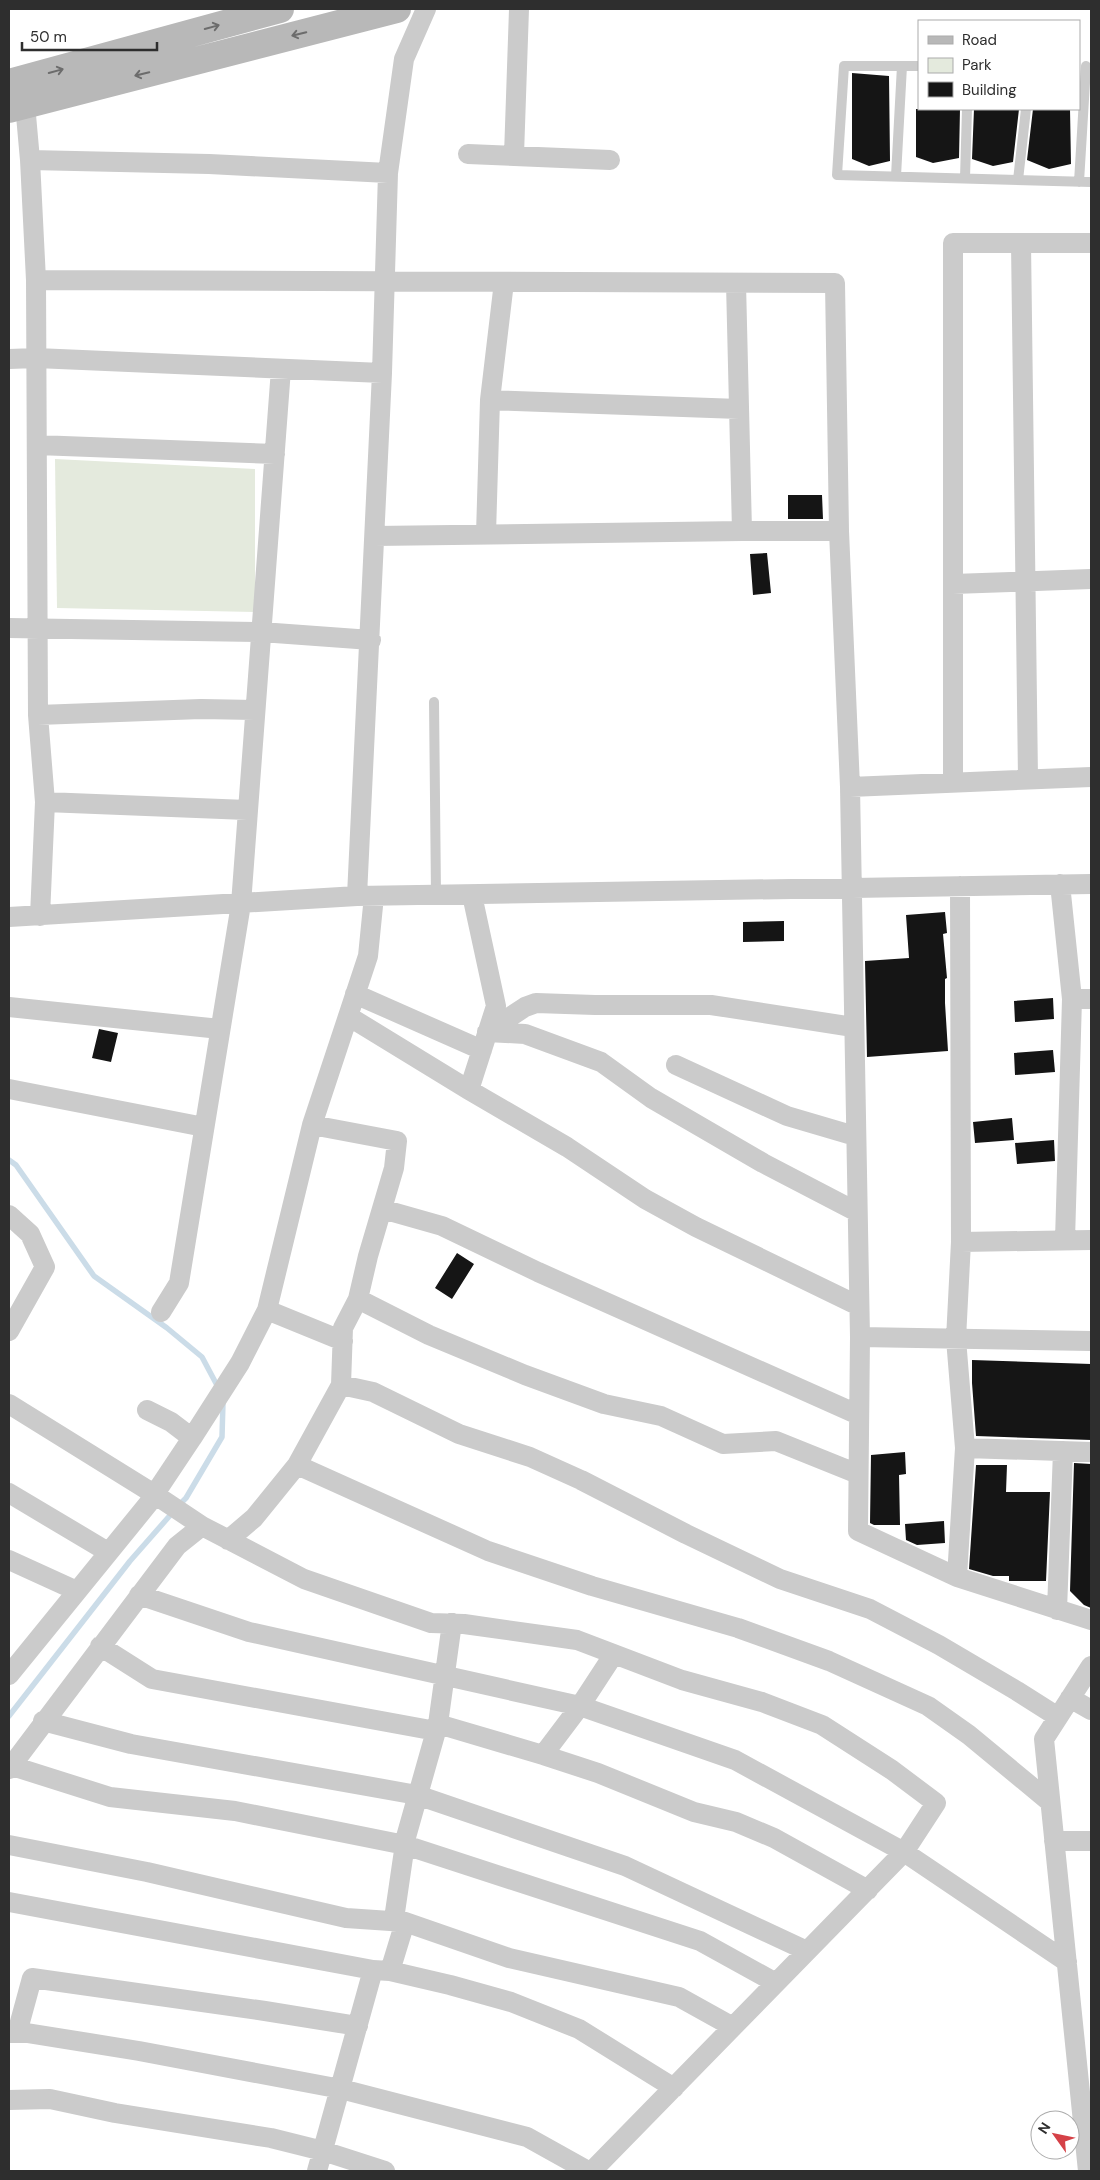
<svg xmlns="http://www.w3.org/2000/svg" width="1100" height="2180" viewBox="0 0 1100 2180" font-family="'DM Sans',sans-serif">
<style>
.green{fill:#e4eadd}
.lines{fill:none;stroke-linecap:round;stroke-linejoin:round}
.stream{stroke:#cbdce8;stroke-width:5.5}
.building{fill:#151515}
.lane{stroke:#cbcbcb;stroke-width:10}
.street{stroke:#cbcbcb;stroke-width:20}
.secondary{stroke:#b8b8b8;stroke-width:28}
.oneway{stroke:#6c6c6c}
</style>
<rect width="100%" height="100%" fill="#fff"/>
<path class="green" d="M55,459l200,10v143l-198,-4z"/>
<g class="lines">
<path class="stream" d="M9,1160l7,5 78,111 73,52 35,29 17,32
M179,1505l7,-7 36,-61 1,-35
M9,1716l121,-155 43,-49"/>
</g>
<path class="building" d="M852,73l37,3 1,85 -21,5 -17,-7z
M916,109h44l-1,49 -26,5 -17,-6z
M974,109h45l-6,53 -20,4 -21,-7z
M1033,109h37l1,55 -22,5 -22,-9z
M788,495h34l1,24h-35z
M767,553l4,40 -18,2 -3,-41z
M945,912l2,21 -4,1 4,44 -2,1v24l3,48 -81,6 -2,-96 44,-3 -3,-43z
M784,921v20l-41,1v-20z
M1053,998l1,21 -39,3 -1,-21z
M99,1029l19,4 -7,29 -19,-4z
M1053,1050l2,22 -40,3 -1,-22z
M1012,1118l2,22 -39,3 -2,-21z
M1054,1140l1,21 -38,3 -2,-21z
M457,1253l17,11 -22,35 -17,-11z
M972,1360l119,4v76l-115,-4 -4,-53z
M905,1452l1,22 -7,1 1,50h-26l-4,-2 1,-68z
M1074,1463l17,1v144l-7,-3 -14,-14z
M976,1465h31l-1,27h44l-4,89h-37v-5h-16l-24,-7z
M944,1521l1,22 -28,2 -11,-5 -1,-16z"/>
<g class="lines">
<path class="lane" d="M919,66h-75l-7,109 254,7
M896,176l6,-110
M965,178l2,-69
M1018,180l8,-71
M1079,182l7,-116
M434,702l2,193"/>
<path class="street" d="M25,104l5,56 6,120 799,3 4,248 11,256 10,550 231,4
M468,154l142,6
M514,155l5,-146
M388,173l16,-114 22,-50
M1021,243l7,536
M36,280l2,435 7,87 -5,114
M9,359l27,-1 346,15 6,-200 -179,-9 -179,-4
M490,400l14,-118
M37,445l238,9
M742,531h97
M486,534l4,-134 249,9
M375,536l367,-5 -6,-248
M953,584l138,-5
M9,628l252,4 110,8
M38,715l163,-6 54,1
M953,782v-539h138
M850,787l241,-10
M45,802l202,8
M1060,884l12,115
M960,886l1,356 -5,97 9,109 126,4
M357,896l25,-523
M9,917l348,-21 734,-12
M355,994l127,56
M9,1007l211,22
M348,1016l121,74 98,57 78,52 51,28 163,79
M487,1032l38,2 76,28 50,36 112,65 94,49
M487,1032l38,-25 11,-4 59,2h116l142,22
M676,1065l111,51 68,20
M9,1089l195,38
M469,1090l27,-84 -24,-111
M312,1125l-45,185 76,31
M382,1209l60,17 96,46 321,143
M9,1215l21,19 15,33 -36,64
M1065,1240l7,-241h19
M961,1242l130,-2
M358,1299l71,36 96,40 79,29 57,12 62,28 53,-3 82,33
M161,1312l18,-29 62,-379 40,-535
M860,1337l-2,194 99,46
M341,1385l32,7 86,42 71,23 51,23 105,54 94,45 90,30 69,36 78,46 41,26
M9,1404l145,90 48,32
M192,1438l48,-75 27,-53
M965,1448l-8,129 134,43
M297,1465l191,86 104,35 146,42 91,33 99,45 41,29 81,67
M9,1493l99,59
M228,1540l26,-22 43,-53 44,-80 2,-57 15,-29 10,-43 26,-88 3,-27 -85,-16 56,-169 6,-60
M9,1560l68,31
M1057,1610l6,-159
M100,1646l52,33 284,52
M9,1675l139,-171 44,-66 -21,-16 -24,-12
M1070,1698l21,12
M43,1721l88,23 286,51 208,71 182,85
M438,1724l105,31 55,18 96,39 42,10 38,16 94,52
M543,1755l37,-49 34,-52
M9,1765l101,32 125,14 170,34 295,96 76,42
M9,1769l168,-223 25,-20 102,53 127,44 33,1 113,16 105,40 80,22 60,23 70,45 44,33 -32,49 -169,-92 -155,-54 -331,-74 -110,-37
M1054,1841h37
M9,1845l138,27 199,46 59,4 104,36 170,39 54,30
M9,1902l364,68
M390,1971l60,14 61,17 68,27 95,59
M9,2033h18l112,18 202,38 186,48 61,34
M17,2033l15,-55 233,33 93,15
M9,2100l41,-1 65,14 156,25 52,13 62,20
M317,2171l56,-201 17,1 15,-49 -11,-3 12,-82 32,-113 14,-101
M592,2171l312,-319 163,110
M1088,2171l-44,-432 47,-73"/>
<path class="secondary" d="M9,83l271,-74
M9,109l388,-100"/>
</g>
<defs><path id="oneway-shaft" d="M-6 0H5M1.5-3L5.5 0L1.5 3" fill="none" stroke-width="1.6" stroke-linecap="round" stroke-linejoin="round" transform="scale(1.25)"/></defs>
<g class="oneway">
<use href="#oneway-shaft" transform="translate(212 27) rotate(-15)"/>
<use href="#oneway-shaft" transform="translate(299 34) rotate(166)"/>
<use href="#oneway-shaft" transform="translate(56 71) rotate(-15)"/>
<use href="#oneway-shaft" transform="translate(142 74) rotate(166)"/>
</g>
<rect width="1100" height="2180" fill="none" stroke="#2e2e2e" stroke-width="20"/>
<rect x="918" y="20" width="162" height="90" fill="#ffffff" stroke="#ababab"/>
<rect x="928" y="36" width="25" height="8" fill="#b8b8b8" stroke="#ababab"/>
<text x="962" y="45" font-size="15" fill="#2e2e2e">Road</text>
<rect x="928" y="58" width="25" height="15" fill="#e4eadd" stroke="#ababab"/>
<text x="962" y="70" font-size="15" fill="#2e2e2e">Park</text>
<rect x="928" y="82" width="25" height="15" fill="#151515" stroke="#ababab"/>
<text x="962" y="95" font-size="15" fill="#2e2e2e">Building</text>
<g transform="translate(1055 2135) rotate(303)"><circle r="24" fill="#ffffff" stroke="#ababab"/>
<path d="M0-4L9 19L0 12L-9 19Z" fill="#d54147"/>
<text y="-8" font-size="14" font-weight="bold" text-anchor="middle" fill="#2e2e2e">N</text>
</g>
<path d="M22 42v8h135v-8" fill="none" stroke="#2e2e2e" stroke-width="2.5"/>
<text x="30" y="42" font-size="15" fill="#2e2e2e" stroke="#ffffff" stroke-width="4" paint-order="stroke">50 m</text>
</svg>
